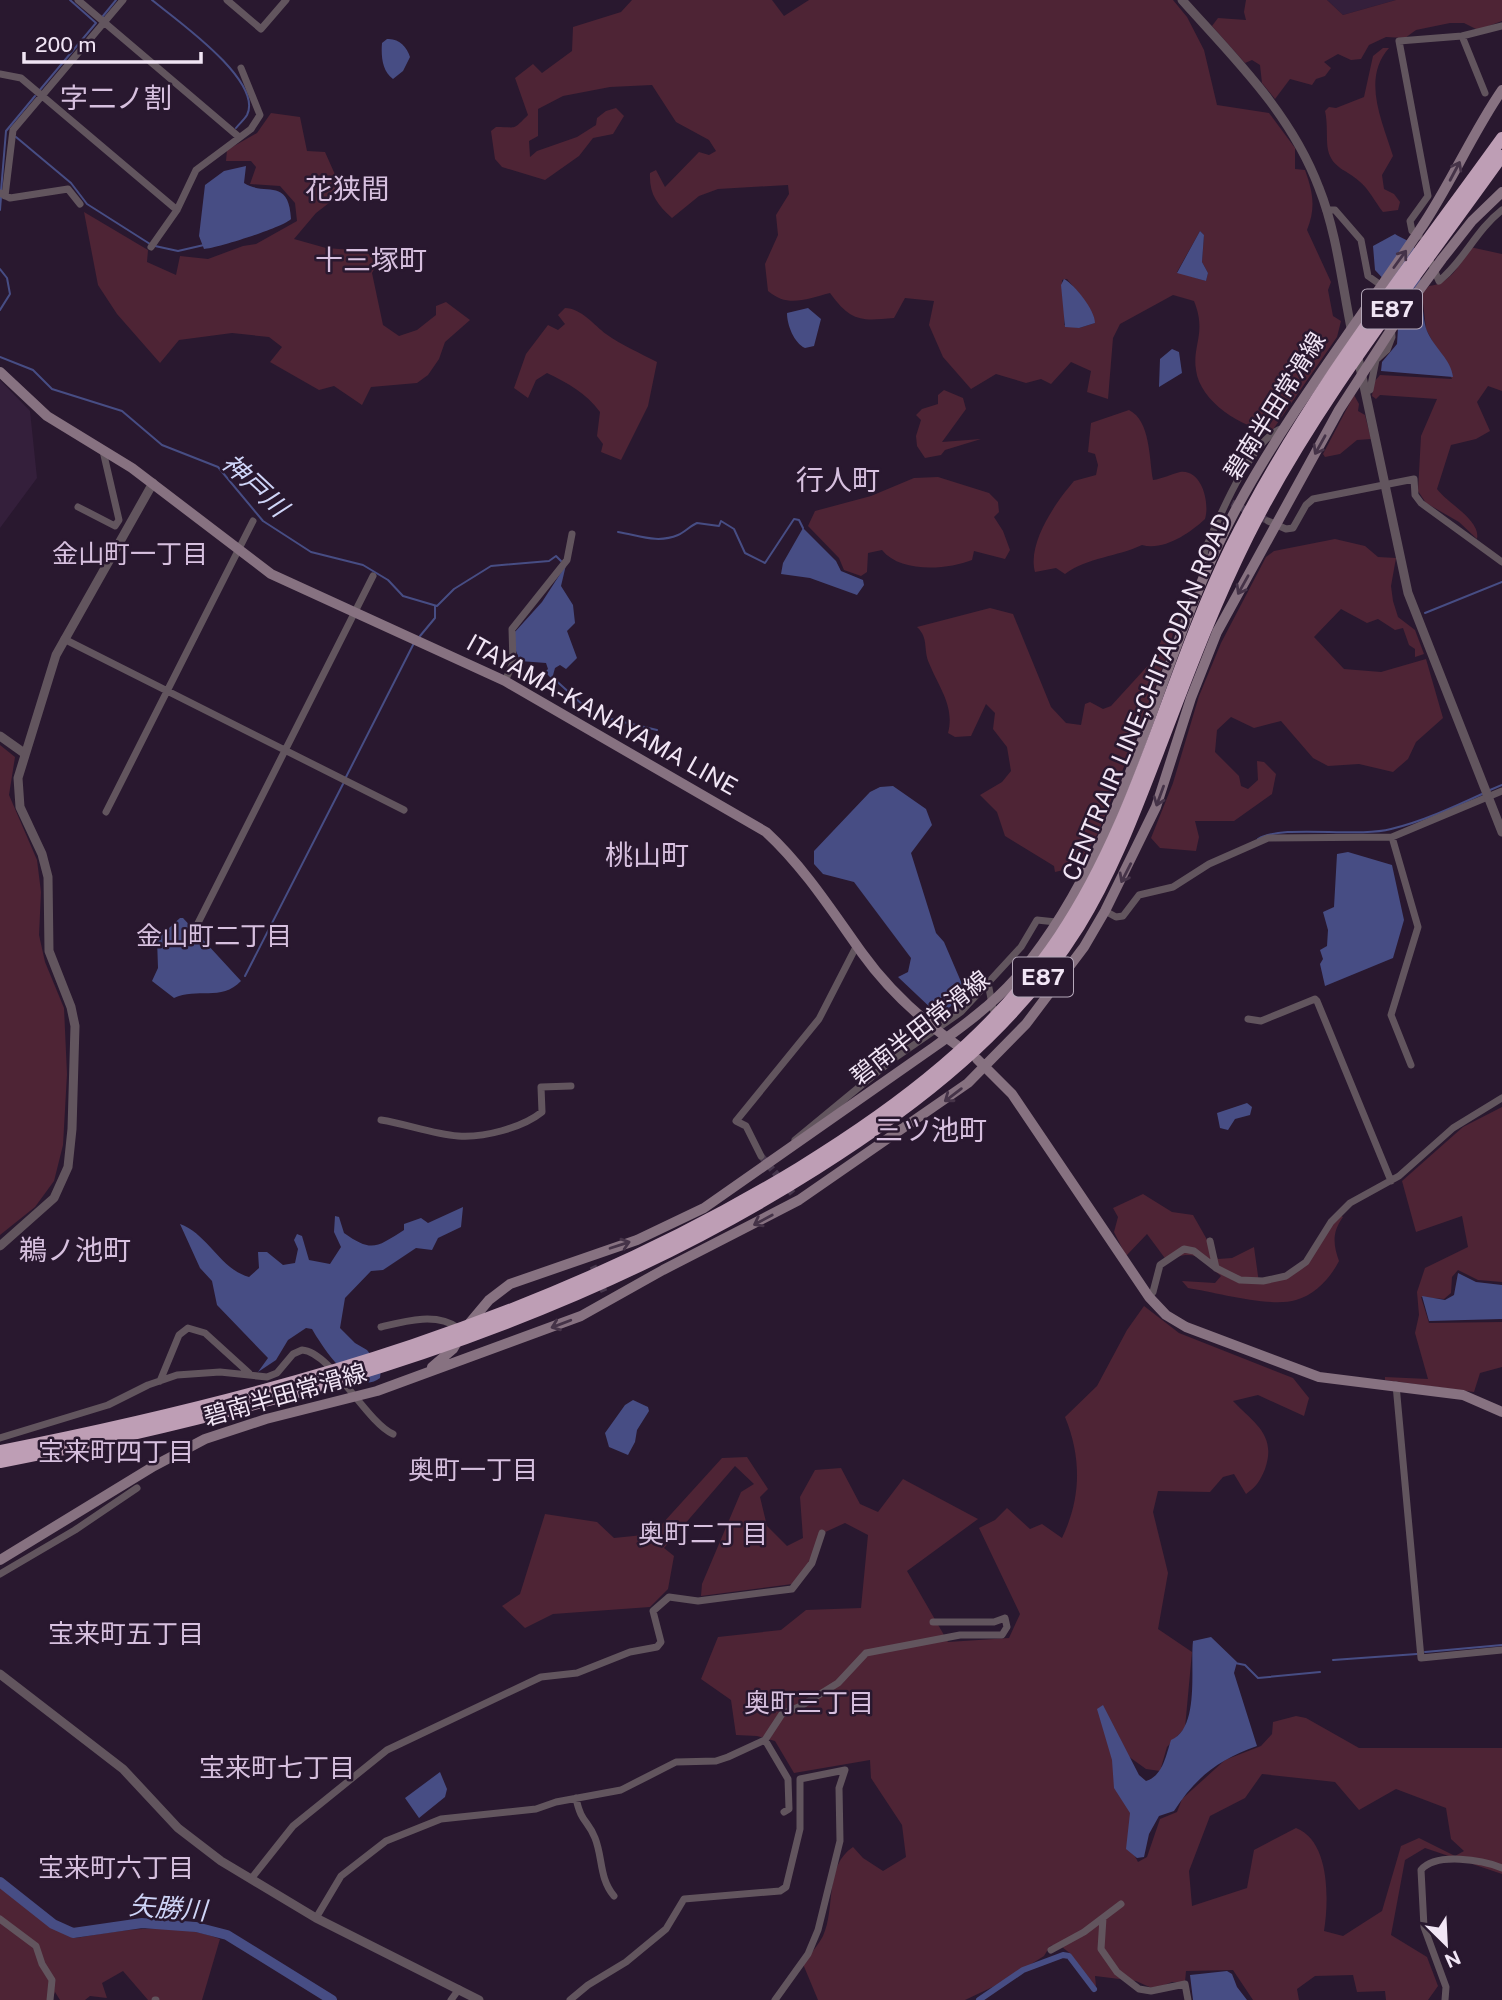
<svg xmlns="http://www.w3.org/2000/svg" width="1502" height="2000" viewBox="0 0 1502 2000" font-family="'Public Sans','Noto Sans JP',sans-serif">
<style>
.built{fill:#341f3b}
.green{fill:#4e2435;fill-rule:evenodd}
.water{fill:#474d84}
.lines{fill:none;stroke-linecap:round;stroke-linejoin:round}
.stream{stroke:#474d84;stroke-width:2}
.canal{stroke:#474d84;stroke-width:6}
.river{stroke:#474d84;stroke-width:10}
.minor-tunnel{stroke:#47374d;stroke-width:7;stroke-dasharray:7 3.5;stroke-linecap:butt}
.minor{stroke:#62555e;stroke-width:7}
.tertiary{stroke:#62555e;stroke-width:9}
.secondary{stroke:#877281;stroke-width:10}
.motorway{stroke:#be9eb5;stroke-width:12}
.oneway{stroke:#453348}
.labels{text-anchor:middle;stroke-width:5;stroke-linejoin:round;paint-order:stroke}
.shield{fill:#29182f;stroke:#b5a8ba;stroke-width:2}
.shield-label{font-size:23px;font-weight:bold;fill:#f1e5f5}
.street-label{font-size:24px;fill:#f1e5f5;stroke:#29182f}
.water-label{font-size:26px;font-style:italic;fill:#cfd5f8;stroke:#29182f}
.neighbourhood-label{font-size:26px;fill:#d7c0df;stroke:#29182f}
.quarter-label{font-size:28px;fill:#d7c0df;stroke:#29182f}
</style>
<rect width="100%" height="100%" fill="#29182f"/>
<path class="built" d="M1327,0h69l-53,15z
M0,380l30,31 7,67 -37,50z"/>
<path class="green" d="M632,0h140l12,16 25,-16h364l14,17 17,33 13,55 52,8 26,35v21l10,1c8,22 11,38 2,60l24,52 -3,8 5,26 8,5 -4,16 -65,94c-29,-2 -72,-29 -76,-61 -4,-25 11,-37 -2,-69l-21,-6 -53,29 -7,14 -5,61 -21,-7 4,-21 -20,-9 -20,22 -10,-5 -15,4 -30,-9 -25,15 -28,-32 -14,-32 5,-24 -29,-3 -11,20c-33,3 -43,4 -64,-25 -24,6 -42,15 -62,-2l-3,-27 13,-29 -2,-20 13,-21 -1,-9 -70,4 -19,7 -27,22c-15,-14 -23,-24 -22,-45l6,-3 9,17 34,-35 10,3 7,-4 -7,-11 -33,-18 -24,-37 -42,2 -47,9 -25,13v27l-9,5 1,16 7,-6 40,-14 19,-12 1,-7 9,-7 10,-3 8,8 -11,18 -20,4 -14,18 -34,24 -43,-13 -7,-8 -4,-28 5,-4c22,0 16,4 32,-12l-13,-37 18,-14 9,9 30,-22 1,-24 48,-15zM1200,231l4,4 -2,27 6,11 -2,8 -29,-9zM1067,279l14,17 14,27 -16,5 -15,-3c2,-16 -3,-29 -2,-45z
M1246,0h81l16,15 53,-15h106v21l-24,9 -14,-7h-14l-34,7 -11,8 -19,-1 -17,8 -8,14 -10,1 -13,-6 -14,8 7,6 -6,8 -9,3 -4,6 -22,-6 -15,20 -13,-16 -2,-18 -8,-5 -7,3 -33,-37 6,-8 28,2 -2,-8z
M1383,48h6c-28,31 -6,75 4,108l-11,19 2,14 10,5 6,8 -2,8 -15,2c-8,-10 -14,-23 -24,-31 -12,-11 -27,-13 -31,-31 -2,-9 0,-27 -3,-39l4,-4 7,1 28,-11 9,-41z
M271,113l29,4 7,34 18,1 12,27 1,17 -22,17 -22,26 32,9 40,3 11,13 -5,9 11,52 16,11 18,-6 19,-15v-9l10,-4 24,18 -25,22 -6,17 -11,16 -11,8 -46,4 -9,18 -28,-19 -15,4 -49,-28 12,-15 -13,-10 -37,-4 -53,7 -19,23 -43,-49 -19,-29 -14,-73 64,38 -1,12 29,13 4,-19 28,3 35,-13 13,-2 41,-23 -2,-18 -15,-17 -30,-2 6,-17 -5,-6h-25l1,-11 30,-17z
M1470,247l32,7v137l-14,-5 -11,16 13,29 -14,8 -25,6 -14,44c11,15 44,31 40,50l-18,-17 -33,-19 -8,-12 3,-55 16,-37 -57,-4 -4,4 -4,-3 2,-14 6,-7 72,4 -26,-50 -4,-35 7,-8c21,-2 31,-21 41,-39z
M565,308c16,0 30,18 41,26 15,11 34,19 51,28l-9,44 -27,54 -20,-8 2,-8 -6,-8 3,-24c-14,-19 -32,-29 -53,-39l-11,7 -8,18 -14,-10 12,-34 22,-29 10,5 7,-6 -7,-9z
M944,390l19,8 3,11 -24,33 39,-3 -36,11 -4,5 -16,3 -8,-12 -1,-10 5,-16 -5,-5 6,-6 16,-5v-9z
M1354,395l5,9 -1,7 7,4 6,24 -14,1 -17,14 -15,3 -2,-3z
M1129,410c22,11 20,50 24,70 9,-1 18,-6 27,-8 22,-3 30,31 25,47 -15,14 -41,32 -63,26 -25,12 -54,12 -77,29l-9,-6 -21,4c-8,-29 21,-70 39,-91l22,-6 2,-10 -3,-11 -7,-2 3,-29z
M938,477l51,16 9,9 1,10 -5,5 9,14 7,19 -5,9 -31,-8 -2,9c-25,10 -72,13 -90,-10l-14,3 -1,19 -6,4 -17,-6 -5,-12 -31,-32 7,-15 56,-15 43,-18z
M1335,539l30,7 13,11 18,1 -5,28 2,15 5,16 17,13 9,24 -9,3v-8l-6,-4 -6,-17 -8,2 -17,-11 -11,4 -26,-14 -27,28 30,32 37,3 45,-13 17,59 -27,24 -8,17 -15,13 -34,-8 -31,2 -15,-8 -32,-37 -27,7 -23,-11 -14,13 -2,22 24,24 2,10 7,3 10,-9 -1,-19 7,1 12,12 -4,20 -38,27h-39l4,16 -3,14 -36,-3 -9,-10 22,-55 26,-87 22,-53 45,-86 8,-6z
M990,608l23,6 38,93 15,16 15,2 4,-21 5,-2 13,7 8,-3 42,-46 19,-45 8,-4 -16,52 -65,168c-11,20 -19,37 -44,41l-1,-6 -49,-30 -8,-24 -17,-17 22,-13 9,-11 -4,-24 -14,-18 2,-16 -9,-9 -15,32 -16,1 -7,-4c7,-27 -9,-45 -19,-70 -6,-14 0,-25 -12,-36z
M0,745l15,12 -6,38 28,65 4,32 -2,43 6,27 19,46 3,66 -4,71 -9,36 -19,26 -35,28z
M1502,1107v175l-24,-2 -20,-10 -6,7 -1,16 -7,6 -23,-2 8,26 73,-1v45l-22,6 -6,19 -89,-12v-3l43,2 -13,-46 4,-18 -2,-23 8,-24 43,-21 -6,-31 -46,16 -14,-51 61,-54z
M1143,1194l29,18 21,3 25,44 14,-1 22,-11 5,36 32,-7 49,-61 3,2c-11,15 -10,27 -4,44 -8,16 -24,34 -43,39 -26,8 -81,-8 -108,-12l-6,-7 33,2 6,-7c-22,-18 -25,-28 -54,-15l-20,-27 -21,22 -12,-24 4,-15 -5,-9z
M1144,1306l35,27 114,45 16,20 -5,18 -46,-21 -25,6c21,22 44,34 32,68 -5,12 -8,17 -19,25l-12,-20 -11,3 -13,15 -52,-1 -5,21 15,61 -10,56 34,23 -7,76 -18,19 -7,24 -14,-2 -18,-13 -10,29 16,25 -4,37 8,15 9,-5 13,-38 17,-7 5,-13 43,-39 36,-14 11,-12 1,-12 23,-6 10,2 53,30h143v126l-77,-26 -20,12 -14,75 36,22 11,29 -10,14h-42l-1,-9 -28,1 -4,-17 -38,1 -18,13 2,11h-46l-20,-30 -47,1 -1,11h-13l-18,7 -18,-8 -41,-5 1,10 -6,-2 -19,-30 -13,-10 -8,2 -6,10 -43,27 -36,17h-147l-15,-36c7,-9 15,-19 20,-28 13,-28 1,-70 30,-89l10,11 20,13 23,-14 -4,-32 -31,-47 -1,-18 -76,13 -19,-32 -18,-5 -21,-1 -5,-35 -30,-21 17,-42 63,-7 25,-20 55,-2 7,-73 -23,-12 -24,11 -21,49 -99,13 1,-12 39,-92 13,-8 -19,-18 -71,82 10,8 -6,33 -18,18 -97,7 -28,14 -23,-22 18,-12 25,-80 52,8 17,16 39,-4 69,-76 25,-1 21,32 -8,8 7,29 20,20 16,-8 -3,-41 15,-27 26,-2 19,36 18,8 25,-33 75,40 -71,52 41,71 61,-4 11,-24 -41,-86 16,-8 12,-12 23,21 12,-5 20,14c19,-39 20,-80 3,-121l32,-31 30,-56zM1262,1774l73,8 24,28 37,-21 50,19 5,31 13,12 -9,5 -36,-18 -18,8 -19,65 -39,25 -19,-5c5,-31 6,-90 -28,-103l-42,22 -7,38 -55,18 -3,-35 21,-55 35,-18z
M0,1886l76,52c48,-8 96,-17 144,1l-18,61h-54l-25,-29 -21,12 5,15 -17,-2 -5,4h-25l-5,-8 -3,8h-52z"/>
<path class="water" d="M387,39c12,-1 20,8 23,18l-7,14 -10,8c-11,-8 -12,-23 -11,-36z
M246,166l-2,17c21,14 45,-7 47,36 -7,8 -76,30 -87,30l-5,-13 6,-51 19,-14z
M1200,231l4,4 -2,27 6,11 -2,8 -29,-8z
M1395,234c6,4 14,6 18,12 10,13 7,67 14,85 7,17 24,28 26,46l-72,-6 1,-9 15,-18 1,-16 -4,-29 -6,-15 -13,-14 -2,-24z
M1064,279c11,6 31,31 31,44l-16,5 -14,-1 -4,-42z
M808,308l13,11 -7,27 -9,2c-11,-5 -18,-23 -18,-35z
M1172,349l7,3 3,21 -23,14 1,-28z
M803,528l33,33 5,10 22,9 1,5 -7,10 -47,-17 -29,-4 2,-11z
M566,565l-5,21 12,19 2,18 -8,8 10,27 -11,11 -6,-4 -5,3 -3,11 -7,-7 3,-3 -2,-6 -26,-2 -6,-15v-13l28,-31z
M893,786l33,23 6,16 -21,28 25,80 8,9 21,49 -7,2 -3,10 -13,10 -7,-1 -37,-35 10,-5 3,-14 -57,-76 -31,-8 -9,-10v-13l56,-59 10,-5z
M1348,852l44,13 12,55 -11,38 -68,28 -5,-22 3,-5 -3,-9 7,-4 1,-16 -5,-18 11,-5 3,-53z
M180,918h3l58,63c-20,21 -44,6 -67,17l-22,-17 6,-13 -1,-29z
M1247,1103l5,4 -2,8 -15,4 -7,11 -8,-2 -3,-15z
M463,1207l-2,20 -23,11 -6,12 -16,-2 -33,22 -12,1 -26,27 -5,30 15,15 12,7 14,18 -1,10c-25,20 -57,-30 -68,-49l-6,-1 -18,12 -12,20 -18,12 10,-14 -51,-53 -5,-24 -12,-13 -20,-44c28,10 40,45 69,53l10,-9 -1,-16h9l16,13 12,-2 3,-14 -4,-9 3,-6 5,2 7,24 21,4 11,-17 -7,-15 1,-16 4,1 5,16c28,20 33,14 60,-3v-6l17,-6 7,5z
M1458,1273l18,9 26,3v34l-73,2 -7,-25 23,4 9,-5z
M633,1400l15,7 1,4 -12,19 -2,12 -7,13 -19,-8 -4,-14 20,-28z
M1211,1637l26,25 -3,11 23,73c-38,13 -62,32 -83,65l-15,5 -10,18 -5,23 -7,1 -11,-9 4,-36 -16,-25 -2,-28 -15,-51 6,-4 36,70 7,6c17,-5 20,-26 25,-41 29,-12 19,-73 22,-99z
M440,1772l7,17 -2,8 -26,21 -14,-20z
M1227,1971l5,3 5,13 10,13h-54l-3,-25z"/>
<g class="lines">
<path class="stream" d="M152,0c23,19 112,81 95,115 -3,5 -8,9 -11,13
M103,16l13,-16
M39,91l57,-68 -26,-23
M16,137l55,46 16,21 63,40
M1,191l5,-60 29,-35
M0,210l1,-13
M155,246l23,5 26,-6
M0,269l7,9 3,16 -10,16
M0,357l33,13 19,19 70,22 40,34 56,22 45,54 48,31 52,13 25,15 15,16 34,10 17,-17 37,-23 58,-5 7,-5 5,5
M618,532c20,3 39,12 60,3 7,-3 12,-9 19,-12l22,3 2,-5 13,8 11,24 20,10 29,-44 5,1 4,8
M1425,613l77,-31
M420,636l15,-18v-12
M552,677l42,38 63,15
M345,779l69,-136
M1490,790l12,-5
M1258,839c23,-15 99,-1 133,-10 30,-7 63,-22 91,-35
M245,976l98,-192
M1425,1652l77,-7
M1333,1660l84,-6
M1235,1663l10,2 13,13 62,-6"/>
<path class="canal" d="M979,2000l44,-30 40,-15 6,1 25,33"/>
<path class="river" d="M0,1882l53,42 20,9 69,-10 54,4 31,8 105,65"/>
<path class="minor-tunnel" d="M1232,503l36,18
M761,1156l32,38
M593,1266l12,28"/>
<path class="minor" d="M78,0l161,137
M227,0l34,29 25,-29
M1462,36l23,57
M0,74l21,4 156,132
M0,193l10,5 58,-9 12,15
M5,196l8,-66 110,-130
M1326,210h9l26,30 7,36 17,12
M1419,236l-7,-5 -2,-10 18,-25 -29,-155 63,-5 40,-10
M151,247l26,-37 19,-40 55,-41 9,-14 -19,-47
M1428,256l11,25c25,-20 37,-51 63,-71
M1365,392l5,-2 6,-30 11,-10 5,-13 -2,-27
M78,507l37,19 4,-6 -16,-69
M1268,521l18,8 7,-1 13,-23 7,-6 101,-20 1,16 6,8 81,59
M1208,568l-4,-11 1,-7c12,-28 48,-116 79,-122
M64,639l340,171
M505,681l8,-18 -1,-34 55,-69 5,-26
M106,812l147,-291
M1392,837l26,90 -27,88 20,50
M1105,911l11,6 7,-1 16,-21 34,-8 36,-23 59,-26 124,-1 110,-46
M198,923l175,-347
M988,983l5,26
M1248,1019l13,2 54,-22 2,2 74,180
M381,1120c26,4 51,14 77,16 25,2 64,-8 84,-24l-1,-25 30,-1
M795,1140l97,-80 69,-48 60,-65 16,-27 19,2
M761,1156l-15,-30 -10,-5 83,-102 38,-74
M1210,1241l6,27
M1149,1297l4,-5 7,-27 24,-16 10,2 22,17 24,12 23,1 23,-5 20,-14 25,-40 19,-19 49,-27 54,-48 49,-30
M381,1327c24,-6 56,-15 77,1
M160,1381l19,-46 9,-7 17,5 44,40
M1396,1385l25,273 81,-8
M0,1438l108,-33 40,-20 29,-10 43,-3 47,5 10,-4 16,-19 9,-4c29,2 64,72 91,84
M0,1574l75,-44 62,-42
M765,1740l23,39 1,30 -5,3
M576,1798c5,25 12,22 19,40 8,20 4,40 19,58
M251,1879l42,-53 94,-76 154,-73 36,-4 53,-21 27,-5 4,-5 -8,-31 16,-14 29,4 94,-12 20,-26 10,-30
M316,1918l25,-42 45,-35 55,-22 95,-10 20,-7 65,-12 55,-28 40,-1 12,-4 37,-17 17,-26 19,-8 37,-23 28,-30 94,-18h42l5,-8 -2,-9 -11,4h-61
M1103,1918l-2,31 16,23 22,17 12,2 34,-7 3,16
M0,1919l36,27 6,18 10,16 -2,20
M1051,1950l33,-18 37,-28
M155,2000h1
M451,2000l8,-11
M570,2000l18,-15 38,-23 40,-33 18,-30 96,-8 6,-4 14,-58v-50l45,-9 -6,18 1,53 -22,89 -10,24 -33,46
M1445,2000l1,-13 -22,-60 -3,-57c15,-18 62,-10 81,-2"/>
<path class="tertiary" d="M1182,0c52,58 109,113 137,188 18,45 23,97 33,145
M1357,353l51,240 94,239
M0,736l24,17
M0,1246l54,-48 14,-31 4,-38 3,-103 -4,-19 -22,-56 -1,-74 -6,-23 -22,-47 -2,-29 38,-123 97,-172
M0,1674l123,95 55,59 43,33 95,57 163,82"/>
<path class="secondary" d="M0,372l47,44 85,52 139,106 234,107 261,151c38,35 66,79 96,121 25,35 61,68 96,93
M977,1059l35,35 137,203 17,18 20,12 133,50 144,18 39,17
M468,1325l21,-25 21,-16 127,-44 67,-32 230,-161c29,-21 58,-42 82,-69 114,-133 139,-318 220,-469 53,-98 121,-185 183,-278 31,-45 52,-96 83,-141
M432,1367l21,-18 7,-12
M0,1560l154,-94 51,-27 61,-20 111,-28 204,-75 82,-46 136,-70 169,-117 58,-59 58,-77 21,-36 51,-104 35,-109 26,-66 122,-222 57,-88 46,-63 30,-38 30,-29"/>
<path class="motorway" d="M0,1451c283,-56 551,-132 799,-283 101,-62 195,-133 261,-232 79,-118 109,-262 171,-389 73,-147 176,-277 271,-409
M0,1462c286,-56 568,-136 816,-293 103,-65 198,-139 263,-243 34,-55 56,-115 79,-174 28,-73 55,-146 90,-216 69,-137 166,-256 254,-380"/>
</g>
<defs><path id="oneway-shaft" d="M-6 0H5M1.5-3L5.5 0L1.5 3" fill="none" stroke-width="1.6" stroke-linecap="round" stroke-linejoin="round" transform="scale(1.75)"/></defs>
<g class="oneway">
<use href="#oneway-shaft" transform="translate(1455 171) rotate(-62)"/>
<use href="#oneway-shaft" transform="translate(1400 259) rotate(-54)"/>
<use href="#oneway-shaft" transform="translate(1320 445) rotate(119)"/>
<use href="#oneway-shaft" transform="translate(1243 585) rotate(119)"/>
<use href="#oneway-shaft" transform="translate(1160 796) rotate(110)"/>
<use href="#oneway-shaft" transform="translate(1126 873) rotate(117)"/>
<use href="#oneway-shaft" transform="translate(953 1095) rotate(143)"/>
<use href="#oneway-shaft" transform="translate(763 1220) rotate(152)"/>
<use href="#oneway-shaft" transform="translate(620 1245) rotate(-18)"/>
<use href="#oneway-shaft" transform="translate(561 1324) rotate(159)"/>
</g>
<g class="labels">
<g class="shield">
<rect x="1362" y="289.5" width="60" height="39" rx="5"/>
<rect x="1013" y="957.5" width="60" height="39" rx="5"/>
</g>
<g class="shield-label">
<text x="1392" y="317">E87</text>
<text x="1043" y="985">E87</text>
</g>
<g class="street-label">
<text transform="translate(1275 406) rotate(-58)" y="8">碧南半田常滑線</text>
<text transform="translate(1147 697) rotate(-67)" y="8">CENTRAIR LINE;CHITAODAN ROAD</text>
<text transform="translate(602 715) rotate(29)" y="8">ITAYAMA-KANAYAMA LINE</text>
<text transform="translate(920 1028) rotate(-38)" y="8">碧南半田常滑線</text>
<text transform="translate(285 1395) rotate(-16)" y="8">碧南半田常滑線</text>
</g>
<g class="water-label">
<text transform="translate(255 485) rotate(43)" y="9">神戸川</text>
<text transform="translate(168 1908) rotate(4)" y="9">矢勝川</text>
</g>
<g class="neighbourhood-label">
<text x="130" y="563">金山町一丁目</text>
<text x="214" y="945">金山町二丁目</text>
<text x="116" y="1461">宝来町四丁目</text>
<text x="473" y="1479">奥町一丁目</text>
<text x="703" y="1543">奥町二丁目</text>
<text x="126" y="1643">宝来町五丁目</text>
<text x="809" y="1712">奥町三丁目</text>
<text x="277" y="1777">宝来町七丁目</text>
<text x="116" y="1877">宝来町六丁目</text>
</g>
<g class="quarter-label">
<text x="116" y="108">字二ノ割</text>
<text x="347" y="199">花狭間</text>
<text x="371" y="270">十三塚町</text>
<text x="838" y="490">行人町</text>
<text x="647" y="865">桃山町</text>
<text x="931" y="1140">三ツ池町</text>
<text x="75" y="1260">鵜ノ池町</text>
</g>
</g>
<g transform="translate(1446 1944) rotate(156)" stroke="#29182f" stroke-width="5" paint-order="stroke">
<path d="M0-5L12 26L0 18L-12 26Z" fill="#f1e5f5"/>
<text y="-10" font-size="19" font-weight="bold" text-anchor="middle" fill="#f1e5f5">N</text>
</g>
<path d="M24 52v10h177v-10" fill="none" stroke="#f1e5f5" stroke-width="3.5"/>
<text x="35" y="52" font-size="21" fill="#f1e5f5" stroke="#29182f" stroke-width="5" paint-order="stroke">200 m</text>
</svg>
